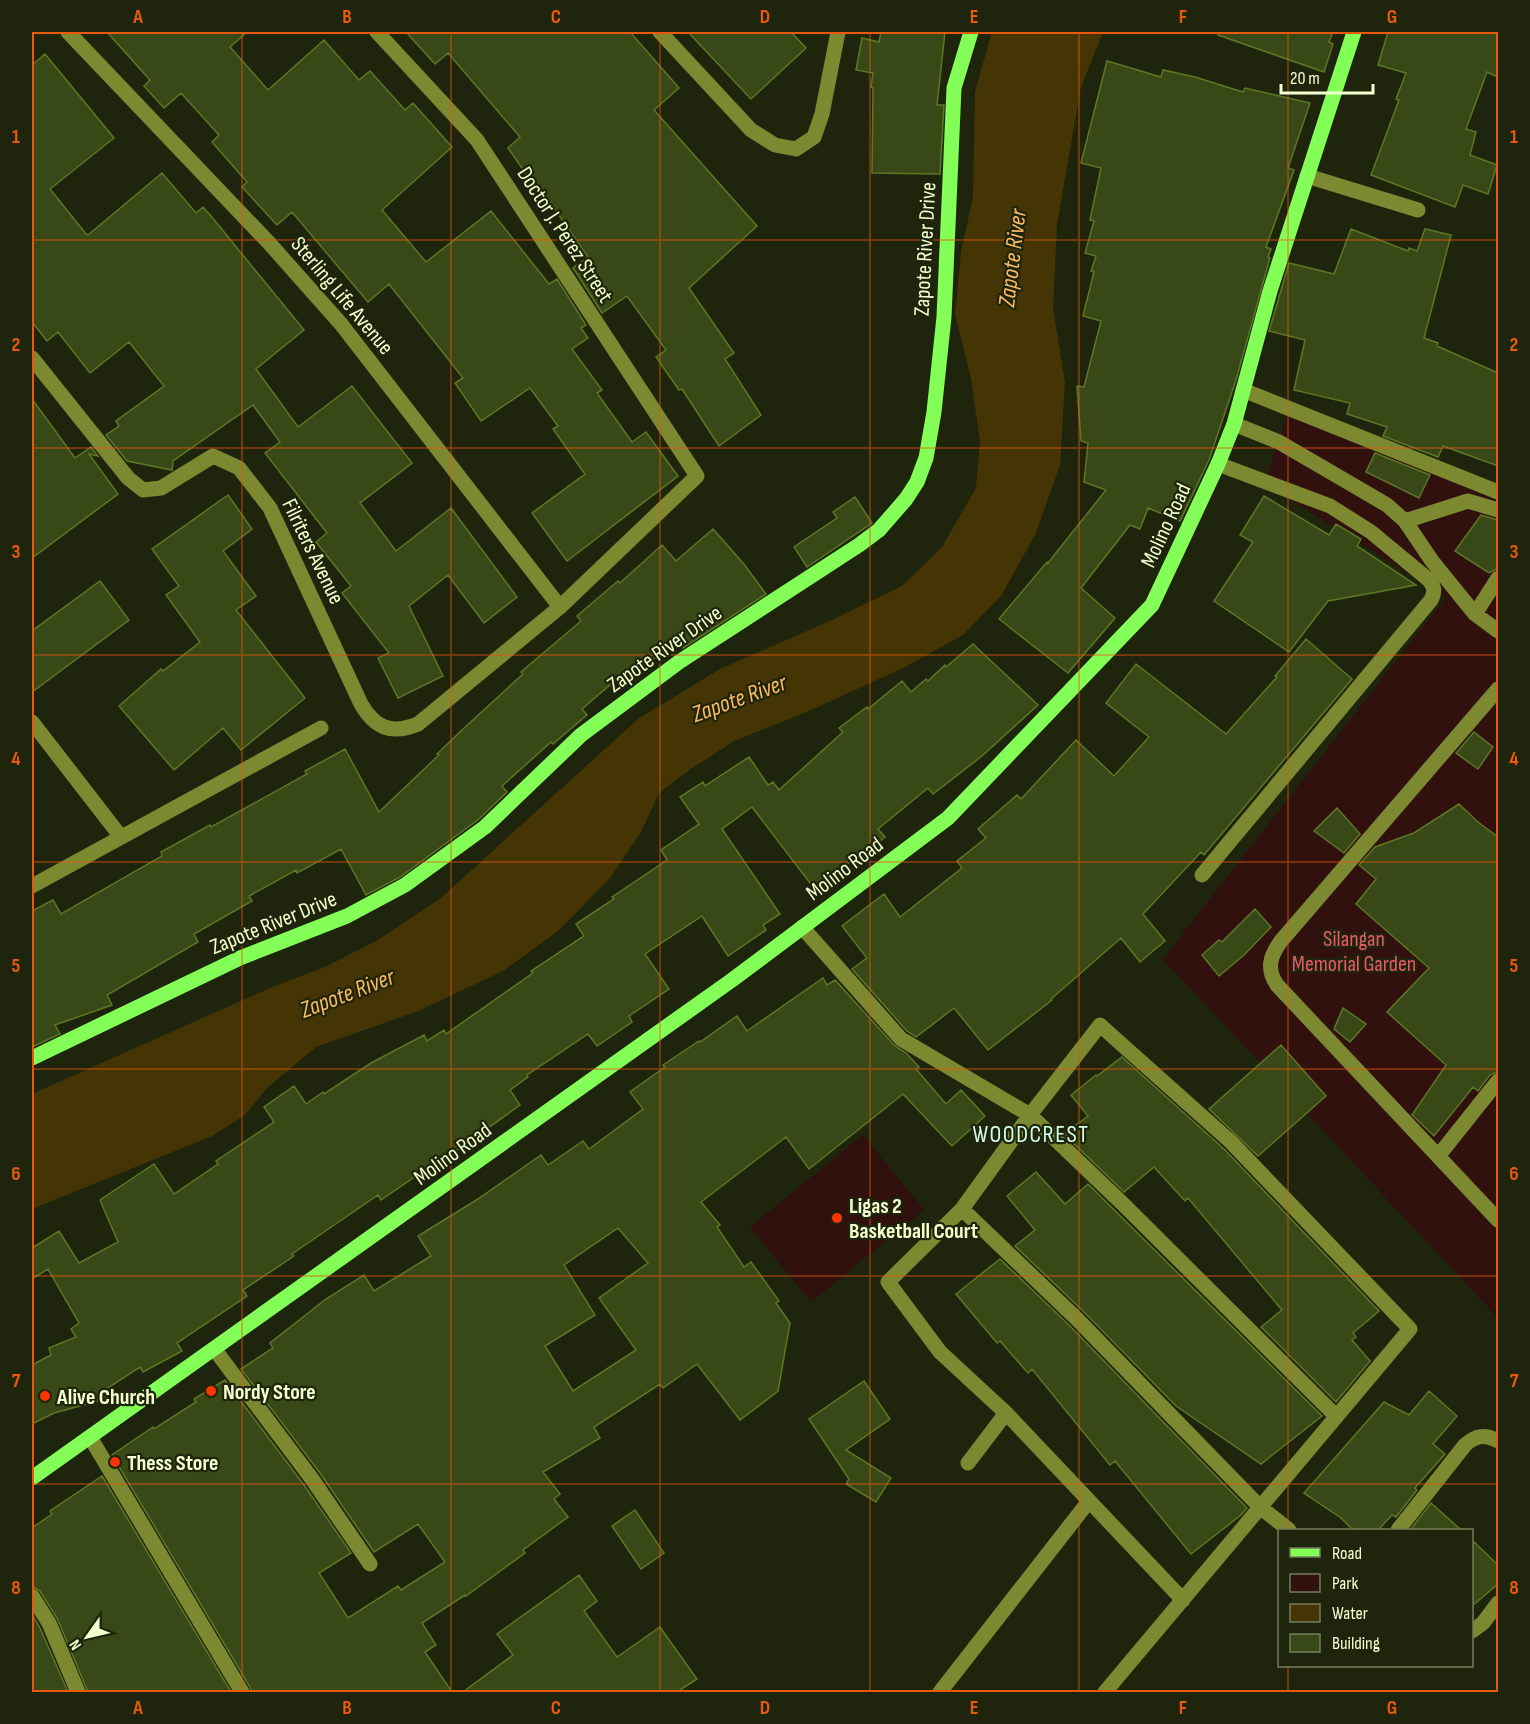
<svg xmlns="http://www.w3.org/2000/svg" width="1530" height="1724" viewBox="0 0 1530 1724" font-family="'Sofia Sans Condensed',sans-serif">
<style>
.green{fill:#30110e}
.water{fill:#463504}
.building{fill:#384816;stroke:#5e7725;stroke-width:1.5;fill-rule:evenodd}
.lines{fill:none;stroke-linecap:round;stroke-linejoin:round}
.minor{stroke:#7c8931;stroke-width:15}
.major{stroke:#83ff57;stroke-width:15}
.grid{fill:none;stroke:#e8590c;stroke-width:1.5;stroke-opacity:0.55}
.poi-dot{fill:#fb3400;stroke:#1e250c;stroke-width:2}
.labels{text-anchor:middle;stroke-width:4.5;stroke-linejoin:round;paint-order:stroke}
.street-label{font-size:22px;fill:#f4ffd0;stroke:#1e250c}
.park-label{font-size:22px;fill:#ed576d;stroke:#1e250c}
.poi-label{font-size:22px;font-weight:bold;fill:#f4ffd0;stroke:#1e250c;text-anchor:start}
.water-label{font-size:24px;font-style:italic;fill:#ffba5e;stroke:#1e250c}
.neighbourhood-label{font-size:24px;letter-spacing:1.5px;fill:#d2ffe7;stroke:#1e250c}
.neatline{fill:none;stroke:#e8590c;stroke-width:2}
.grid-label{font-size:20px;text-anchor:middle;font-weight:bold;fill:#e8590c}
</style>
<rect width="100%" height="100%" fill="#1e250c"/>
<path class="green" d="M1288,411l210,90v817l-335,-359 283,-362 -181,-113z
M863,1135l61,75 -113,92 -61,-75z"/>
<path class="water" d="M992,32h111l-22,55 -24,137 -4,84 12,75 -5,82 -24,68 -35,63 -38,39 -60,33 -94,43 -75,30 -46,30 -29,22 -18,39 -31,46 -52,53 -55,40 -85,40 -102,36 -49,41 -22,27 -33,21 -180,73v-115l238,-106 57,-22 51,-26 63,-42 197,-179 82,-50 112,-49 70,-34 40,-39 34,-59 4,-47 -9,-62 -16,-65 6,-62 12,-55 2,-105z"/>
<path class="building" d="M107,32h140l-17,15 38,43 56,-50 35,40 11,-9 35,39 8,-7 39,44 -70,63 44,52 65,-51 58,73 8,-5 29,46 -5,3 7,10 -16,11 30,41 -5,3 35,49 14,-10 32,44 -111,85 -35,-48 53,-39 -32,-45 5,-3 -28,-38 -49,33 -26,-38 8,-5 -74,-94 -21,18 -76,-90 -15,13 -35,-38 5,-5 -35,-40 7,-7 -38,-42 -17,15 -20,-22 6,-6z
M406,32h224l49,56 -25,22 103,116 -68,62 45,65 -9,6 36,56 -42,31 -37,-57 -3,1 -23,-33 10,-7 -39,-54 -25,17 -29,-45 15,-11 -45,-65 -3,2 -32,-46 12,-11 -72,-84 -13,11z
M688,32h103l15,16 -55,51z
M881,32h64l-8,73h7l-4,69 -68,-1 1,-85 -2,-1 2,-14 -17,-3 6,-32 17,4z
M1219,32h114l-4,10 4,2 -9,28 -106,-37z
M1388,32h110v45l-11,-5 -21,57 10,3 -6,23 27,10 -9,29 -25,-9 -8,22 -84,-32 28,-75 -3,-1 10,-26 -28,-8z
M45,54l69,84 -64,51 36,45 2,1 74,-62 34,40 7,-6 8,9 93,114 -48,39 42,58 54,-41 60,77 -52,40 36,48 55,-43 66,89 -33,26 -36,-48 -39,31 34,70 -45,22 -20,-40 11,-5 -47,-60 9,-7 -35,-44 11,-9 -62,-80 15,-11 -27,-37 -80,56 -1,9 -45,-9 -21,-26 13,-9 -3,-5 48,-35 -35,-44 -39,31 -32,-41 -11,9 -15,-19v-257z
M1107,61l54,16 2,-7 32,7 48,15 2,-4 65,15 -22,65 6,2 -28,77 5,2 -3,8 2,1 -34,122 -27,80 -29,61 -32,-13 -8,21 -10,-4 -49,63 34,30 -47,55 -69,-54 48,-57 1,1 58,-73 -22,-8 4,-39 -7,-2 -4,-55 7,1 17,-66 -18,-5 11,-44 -3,-1 5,-15 -11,-3 9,-32 -4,-1 11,-52 -20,-5z
M1351,229l57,22 1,-3 8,3 8,-22 26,6 -27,103 14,5 -1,3 61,27v93l-55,-20 -5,11 -55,-21 4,-9 -40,-13 3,-11 -56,-13 11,-50 -36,-9 20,-68 45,11z
M32,399l43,59 16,-11 7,9 -9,-2 29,40 -86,64z
M1375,453l55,22 -11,23 -53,-26z
M228,495l24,34 -29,22 33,45 -20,14 69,88 -64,52 -18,-22 -49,42 -55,-64 42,-37 2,2 37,-29 -34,-47 13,-9 -27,-37z
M1264,496l65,39 7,-11 25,15 -4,7 59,39 -88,16 -39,51 -75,-51 39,-59 -13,-7z
M855,497l17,26 -65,44 -13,-20 43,-29 -4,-6z
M1481,515l17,5v48l-9,5 -34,-22z
M713,529l30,34 23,31 -83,54 -6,-9 -47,40 -6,-6 -42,36 5,6 -34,29 -2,-2 -49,44 5,6 -28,27 -79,58 -34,18 -25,-46 -44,24 -1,-3 -47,26 3,5 -58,33 4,8 -91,53 5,10 -57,20 5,9 -28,13v-136l21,-11 8,14 101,-58 -1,-4 49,-27 1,2 96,-53 -2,-3 40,-22 34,63 60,-57 -2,-1 25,-24 61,-56 -2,-2 60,-51 -4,-5 41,-35 2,2 42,-38 14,16z
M100,581l29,39 -97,72v-61z
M1306,639l46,40 -148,176 -3,-3 -58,62 22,27 -25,21 -19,-24 -70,61 1,1 -64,50 -34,-42 -38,29 -9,-6 -55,-62 15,-11 -25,-32 42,-32 16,23 62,-49 -5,-7 29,-23 -8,-9 39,-34 4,4 55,-59 38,36 35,-39 -43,-34 30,-39 90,70 51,-57 -2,-1z
M973,644l65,61 -56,51 -49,38 -5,-6 -50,41 7,8 -11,9 -61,41 -61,-80 -30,22 58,85 -17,11 3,5 -38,26 -26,-40 -57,38 24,35 -40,27 3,6 -35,24 -9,-12 -61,41 1,2 -18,13 10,15 -68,49 -1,-2 -70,48 -3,-5 -86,59 2,2 -51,34 4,6 -70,47 5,8 -39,21 -3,-5 -37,24 3,8 -52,14 -22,11v-59l19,-10 -2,-7 27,-11 -5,-8 8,-6 -31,-54 -16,10v-31l27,-17 20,32 39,-21 -18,-42 54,-36 20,30 44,-30 -2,-3 58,-39 -10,-15 30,-21 12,18 17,-12 1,2 47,-31 53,-28 3,6 17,-11 2,4 87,-61 -2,-2 53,-35 -8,-12 38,-25 -2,-2 55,-37 -6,-10 38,-26 -19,-27 23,-15 2,4 44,-29 19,28 5,-3 6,8 64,-58 -4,-4 28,-21 1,2 34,-28 9,11 15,-13 2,2 17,-16 1,2z
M1474,732l19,15 -15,22 -22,-16z
M1459,804l19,18 20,15v234l-8,4 -12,16 -5,-4 -39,49 -22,-21 34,-50 -59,-53 42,-44 -73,-64 20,-25 -17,-14 16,-18 39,-14z
M1337,808l23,26 -16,19 -30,-22z
M1255,909l16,18 -27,28 -25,21 -17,-21 17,-15 3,2z
M823,978l4,7 8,-5 59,65 12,8 13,14 -3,2 30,35 15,-14 24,26 -33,30 -49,-52 -94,75 -23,-32 -85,65 19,23 -3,2 27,40 7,-5 28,39 -3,2 14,20 -12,68 -38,29 -43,-56 -34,24 -3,-4 -66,43 6,11 -57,34 17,22 -6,5 14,18 -45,33 2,3 -59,43 -1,-1 -43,28 14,22 -11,7 27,40h-200l-2,-5 -138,-232 41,-28 1,2 42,-27 -2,-3 31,-19 79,105 47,68 -32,20 29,45 50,-32 3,4 44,-28 -27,-38 -44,28 -54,-79 -79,-104 32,-21 -3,-5 56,-44 38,-24 10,16 57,-35 -13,-20 60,-37 63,-44 7,10 35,-24 6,8 54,-40 -13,-17 35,-25 -2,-2 36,-24 1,1 37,-26 10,15zM618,1228l30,35 -49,35 37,52 -63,41 -28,-45 50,-31 -31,-50z
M1343,1008l23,16 -16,18 -16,-13z
M1281,1045l45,51 -68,60 -49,-47z
M1122,1057l102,92 155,162 -26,22 3,4 -4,3 18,21 -34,41 -75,-75 21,-17 -94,-112 -3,3 -31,-34 -30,25 -60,-58 24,-18 -17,-21 25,-20 1,1z
M1036,1172l29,32 23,-20 234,232 -61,48 -85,-58 -92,-94 -69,-66 20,-16 -28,-34z
M1000,1259l70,67 177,182 -6,7 -50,39 -76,-93 -5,4 -78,-96 -4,4 -28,-32 -3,2 -41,-49z
M864,1381l26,38 -44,31 45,28 -15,24 -30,-18 3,-5 -40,-60z
M1429,1391l28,25 -24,28 12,10 -30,34 2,2 -21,27 -4,-2 -14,15h-25l-12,-12 -37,-25 80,-91 25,13z
M102,1476l129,216h-143l-31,-74 -17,-27 -8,-5v-58l20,-14 -2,-3z
M1431,1503l30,27h-47l-3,-1z
M635,1510l29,43 -23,16 -29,-43z
M1472,1540l26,25v19l-26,22z
M579,1575l18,26 -13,10 33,46 43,-30 37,52 -20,13h-214l50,-37 -16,-21z
M32,1614l8,14 28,64h-36z"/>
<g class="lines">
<path class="minor" d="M68,32l202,212 71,80 219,283
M660,32l91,98 24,15 21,4 18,-12 8,-23 16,-82
M1307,176l111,34
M32,358l96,120 15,12 18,-2 52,-32 26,12 31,40 91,196c14,24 30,31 57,20l142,-117 137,-131 -220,-336 -100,-108
M1243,390l255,102
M1234,424l45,18 108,63 18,16 27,40 43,53 23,17
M1405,521l63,-20 30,9
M1475,614l23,-36
M1498,689l-217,252c-11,15 -15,28 -4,44l221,235
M32,722l89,115
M1202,875l229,-275c4,-8 4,-13 -2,-20l-58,-48 -41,-26 -112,-42
M32,886l289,-158
M802,927l99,112 129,76 93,89 213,212
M1439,1155l59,-74
M962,1209l115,110 183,188 29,23
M215,1350l97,129 58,85
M90,1437l152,255
M968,1463l38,-50
M1398,1530l67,-85c11,-10 20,-11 33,-4
M32,1596l17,27 29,69
M1472,1631l11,-8 15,-20
M940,1692l149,-191
M1105,1692l305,-363 -179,-187 -131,-117 -70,90 -68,94 -74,73 52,70 66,61 177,187"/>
<path class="major" d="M32,1058l208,-100 107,-42 58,-31 80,-58 96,-92 98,-73 180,-117 20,-15 27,-31 11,-17 9,-24 8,-46 10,-95 10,-229 17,-56
M32,1478l700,-498 216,-162 204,-213 66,-141 16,-40 36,-133 84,-259"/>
</g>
<path class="grid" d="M242,32v1660M451,32v1660M660,32v1660M870,32v1660M1079,32v1660M1288,32v1498M32,240h1466M32,448h1466M32,655h1466M32,862h1466M32,1069h1466M32,1276h1466M32,1484h1466M1288,1666v26"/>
<g class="poi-dot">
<circle cx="837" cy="1218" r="6"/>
<circle cx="211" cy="1391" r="6"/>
<circle cx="45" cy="1396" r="6"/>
<circle cx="115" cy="1462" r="6"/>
</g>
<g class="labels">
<g class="street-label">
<text transform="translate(566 234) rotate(57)" y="8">Doctor J. Perez Street</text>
<text transform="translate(924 249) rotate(-87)" y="8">Zapote River Drive</text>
<text transform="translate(343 295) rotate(50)" y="8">Sterling Life Avenue</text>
<text transform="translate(1165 525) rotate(-65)" y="8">Molino Road</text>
<text transform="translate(314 551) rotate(64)" y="8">Filriters Avenue</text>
<text transform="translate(664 648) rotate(-35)" y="8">Zapote River Drive</text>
<text transform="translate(844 868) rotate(-37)" y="8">Molino Road</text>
<text transform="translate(273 922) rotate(-22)" y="8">Zapote River Drive</text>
<text transform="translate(452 1153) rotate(-36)" y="8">Molino Road</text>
</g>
<g class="park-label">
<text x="1354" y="946">Silangan<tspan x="1354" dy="25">Memorial Garden</tspan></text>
</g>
<g class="poi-label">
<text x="849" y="1213">Ligas 2<tspan x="849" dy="25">Basketball Court</tspan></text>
<text x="223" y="1399">Nordy Store</text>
<text x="57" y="1404">Alive Church</text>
<text x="127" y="1470">Thess Store</text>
</g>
<g class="water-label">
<text transform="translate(1012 258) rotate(-83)" y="8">Zapote River</text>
<text transform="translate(739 698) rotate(-20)" y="8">Zapote River</text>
<text transform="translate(347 993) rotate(-21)" y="8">Zapote River</text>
</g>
<g class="neighbourhood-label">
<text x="1031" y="1142">WOODCREST</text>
</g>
</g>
<rect width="1530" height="1724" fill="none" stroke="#1e250c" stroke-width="66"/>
<rect x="1278" y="1529" width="195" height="138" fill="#1e250c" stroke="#747c5a" stroke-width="1.5"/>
<rect x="1290" y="1548" width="30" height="9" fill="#83ff57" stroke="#747c5a" stroke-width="1.5"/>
<text x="1332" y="1559" font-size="18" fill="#f4ffd0">Road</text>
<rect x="1290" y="1574" width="30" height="18" fill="#30110e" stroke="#747c5a" stroke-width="1.5"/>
<text x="1332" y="1589" font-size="18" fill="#f4ffd0">Park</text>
<rect x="1290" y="1604" width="30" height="18" fill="#463504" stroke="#747c5a" stroke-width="1.5"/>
<text x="1332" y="1619" font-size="18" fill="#f4ffd0">Water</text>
<rect x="1290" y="1634" width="30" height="18" fill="#384816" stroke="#747c5a" stroke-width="1.5"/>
<text x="1332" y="1649" font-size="18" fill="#f4ffd0">Building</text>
<g transform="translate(87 1637) rotate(236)" stroke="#1e250c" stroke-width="4.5" paint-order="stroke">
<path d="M0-4.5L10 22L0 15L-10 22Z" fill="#f4ffd0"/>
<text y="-9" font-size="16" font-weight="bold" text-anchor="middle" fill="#f4ffd0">N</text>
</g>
<path d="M1281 84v9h92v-9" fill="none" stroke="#f4ffd0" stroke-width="3"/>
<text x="1290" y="84" font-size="18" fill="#f4ffd0" stroke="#1e250c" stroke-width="4.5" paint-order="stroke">20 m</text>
<rect x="33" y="33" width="1464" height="1658" class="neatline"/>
<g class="grid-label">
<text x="138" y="23">A</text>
<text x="347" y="23">B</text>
<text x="556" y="23">C</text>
<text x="765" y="23">D</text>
<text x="974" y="23">E</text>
<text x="1183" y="23">F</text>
<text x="1392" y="23">G</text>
<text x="16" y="143">1</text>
<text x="1514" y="143">1</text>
<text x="16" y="351">2</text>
<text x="1514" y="351">2</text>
<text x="16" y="558">3</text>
<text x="1514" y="558">3</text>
<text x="16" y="765">4</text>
<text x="1514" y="765">4</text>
<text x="16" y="972">5</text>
<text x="1514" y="972">5</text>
<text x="16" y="1180">6</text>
<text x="1514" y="1180">6</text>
<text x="16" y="1387">7</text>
<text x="1514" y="1387">7</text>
<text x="16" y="1594">8</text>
<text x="1514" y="1594">8</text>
<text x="138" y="1714">A</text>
<text x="347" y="1714">B</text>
<text x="556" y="1714">C</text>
<text x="765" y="1714">D</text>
<text x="974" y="1714">E</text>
<text x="1183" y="1714">F</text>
<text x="1392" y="1714">G</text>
</g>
</svg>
